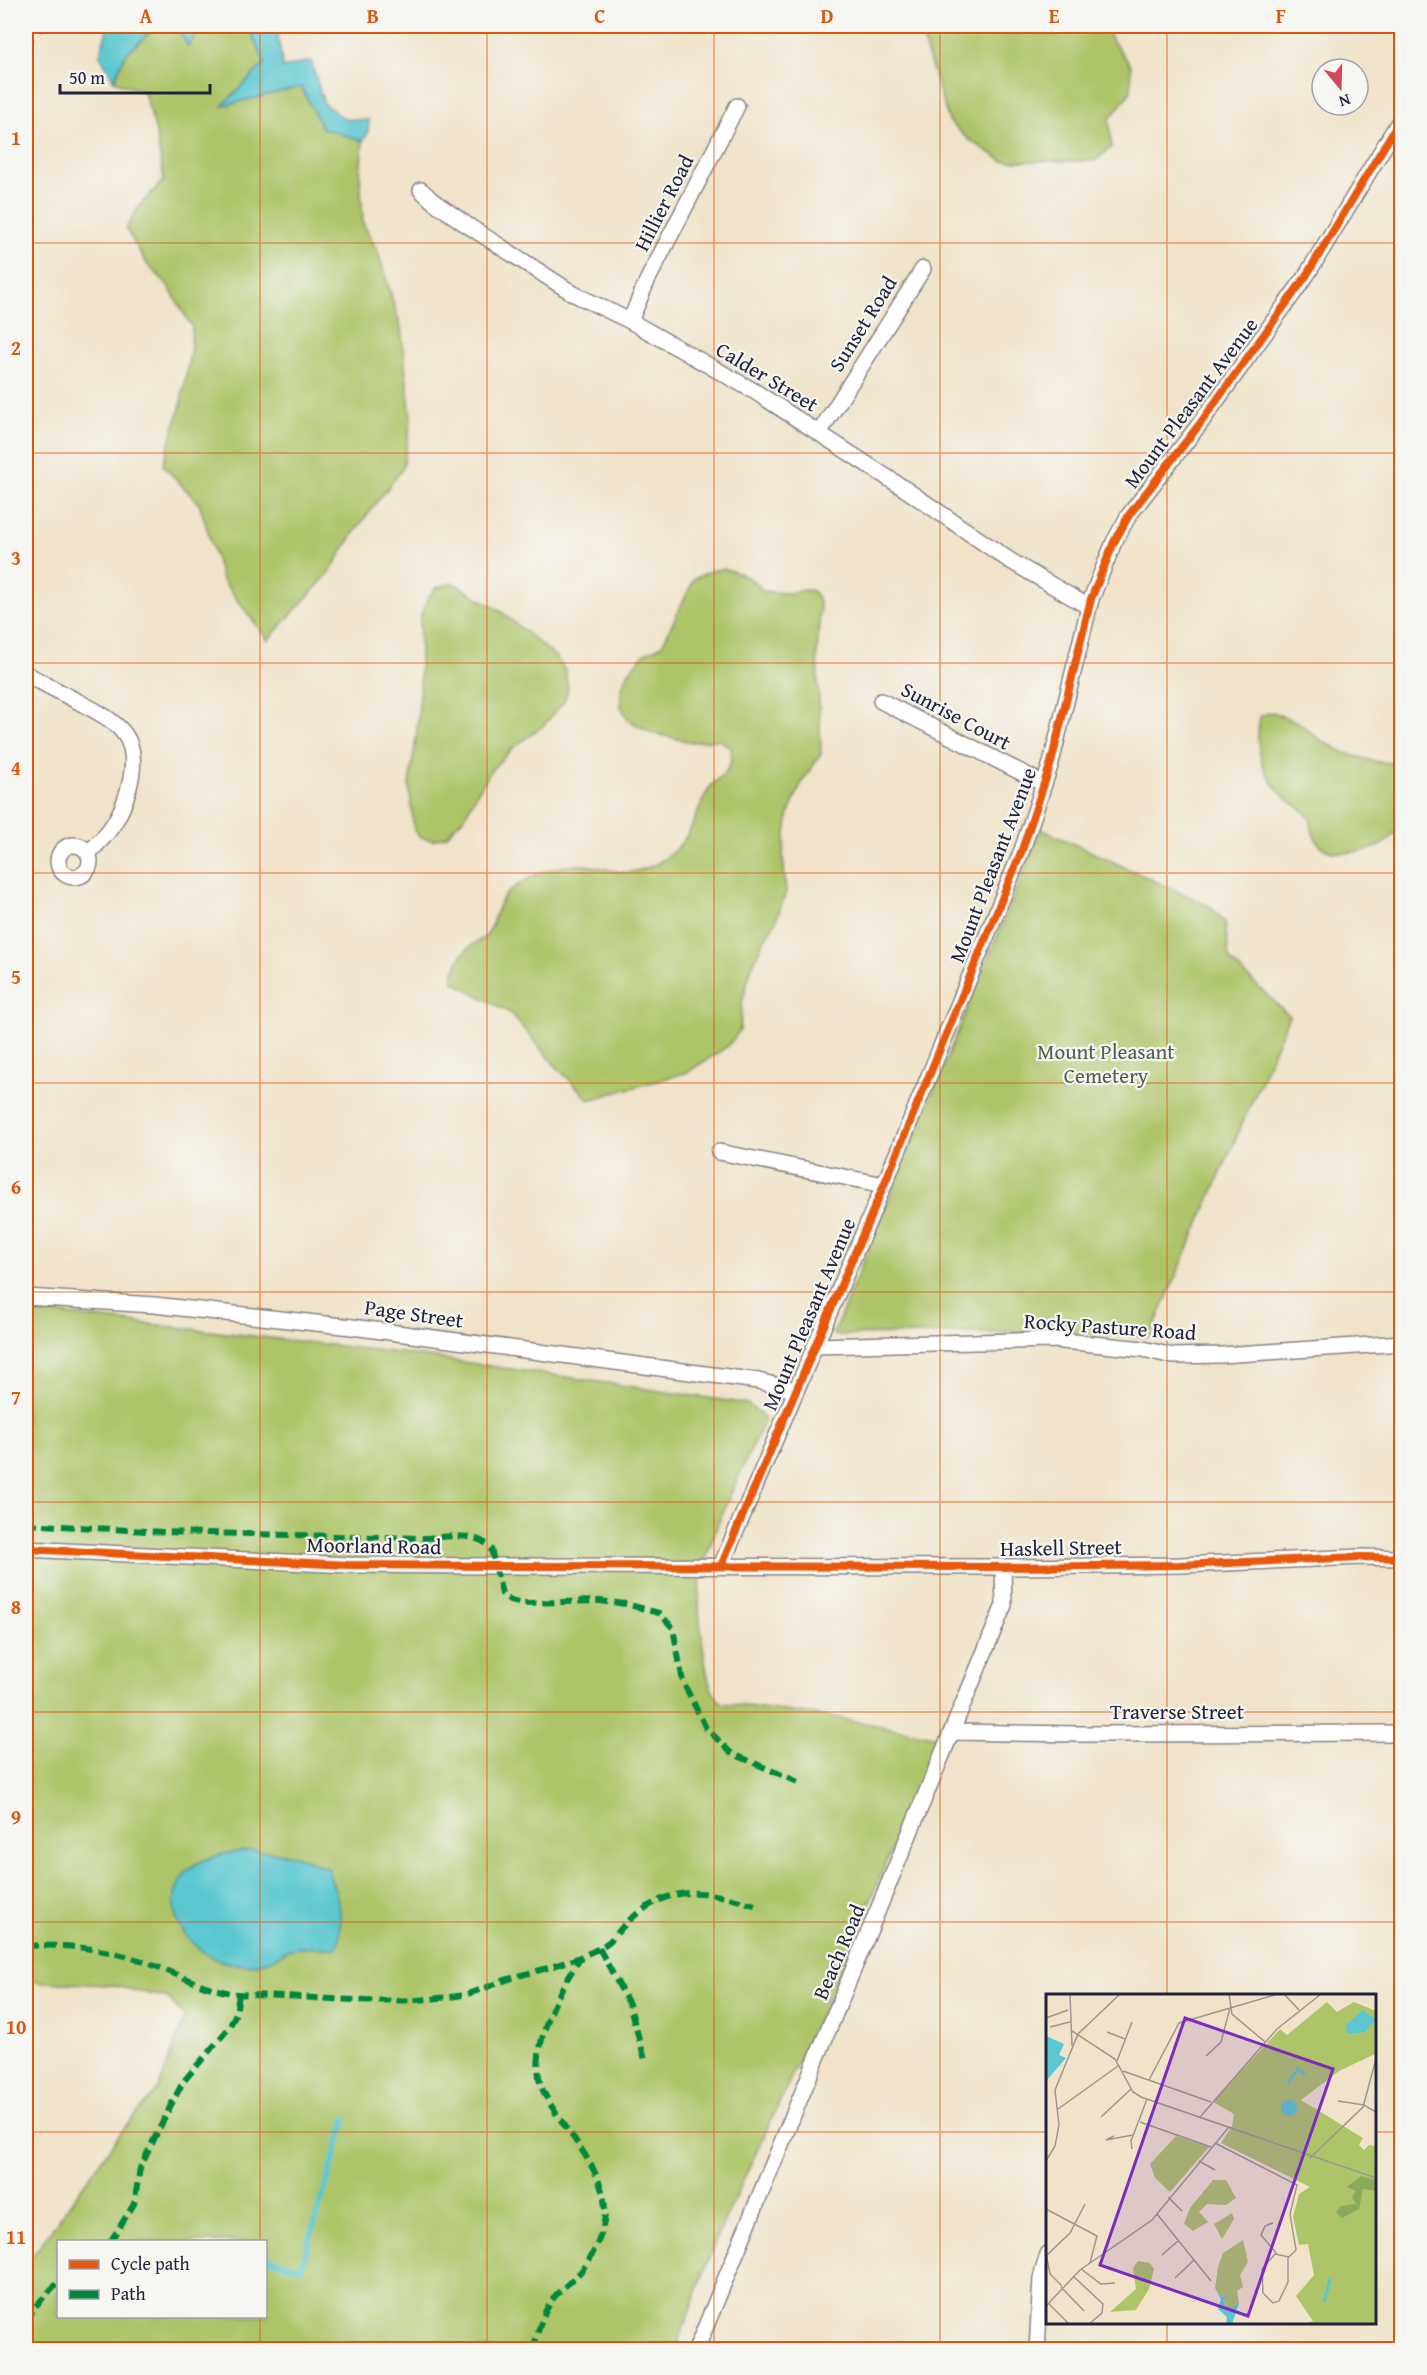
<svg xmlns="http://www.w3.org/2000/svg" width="1427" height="2375" viewBox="0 0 1427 2375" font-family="'Gentium Book Plus',serif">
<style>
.green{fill:#adc468;stroke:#687352;stroke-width:1.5;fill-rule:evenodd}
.water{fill:#5ac7d0;stroke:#3e7486;stroke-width:1.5}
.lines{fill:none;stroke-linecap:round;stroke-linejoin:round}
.stream{stroke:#5ac7d0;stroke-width:6}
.minor-casing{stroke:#898282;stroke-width:18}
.minor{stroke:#fff;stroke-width:15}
.quiet{stroke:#00873e;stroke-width:6;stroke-dasharray:12 6;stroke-linecap:butt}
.cycleway-casing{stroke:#f6f6f2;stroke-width:11}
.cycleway{stroke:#e8590c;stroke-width:8}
.grid{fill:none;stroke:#de560e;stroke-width:1.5;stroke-opacity:0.55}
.labels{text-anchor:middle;stroke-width:4.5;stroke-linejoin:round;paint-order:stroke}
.street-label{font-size:21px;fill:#22223b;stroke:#f6f6f2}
.park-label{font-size:21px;fill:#535b4b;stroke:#f6f6f2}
.inset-river{fill:none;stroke:#5ac7d0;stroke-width:3}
.inset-road{fill:none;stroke:#9e9690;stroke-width:1.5}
.view{fill:#7b2cbf;fill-opacity:0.15;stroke:#7b2cbf;stroke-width:3}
.inset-edge{fill:none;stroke:#22223b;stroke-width:3}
.neatline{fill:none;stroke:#de560e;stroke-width:2}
.grid-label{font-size:20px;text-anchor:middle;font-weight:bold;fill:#de560e}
</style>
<rect width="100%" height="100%" fill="#f6f6f2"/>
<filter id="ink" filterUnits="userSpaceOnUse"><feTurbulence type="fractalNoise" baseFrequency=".0167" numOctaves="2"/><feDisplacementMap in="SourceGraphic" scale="12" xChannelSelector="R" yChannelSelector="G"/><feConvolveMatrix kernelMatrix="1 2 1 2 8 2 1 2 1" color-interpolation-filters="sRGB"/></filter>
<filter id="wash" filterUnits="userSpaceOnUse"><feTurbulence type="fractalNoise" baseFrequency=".008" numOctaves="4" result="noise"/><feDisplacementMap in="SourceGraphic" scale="24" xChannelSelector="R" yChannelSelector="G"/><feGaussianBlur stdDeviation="1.35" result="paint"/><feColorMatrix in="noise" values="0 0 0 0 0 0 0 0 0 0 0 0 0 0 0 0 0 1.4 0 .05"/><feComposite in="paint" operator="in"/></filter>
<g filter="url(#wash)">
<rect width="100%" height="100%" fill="#f0e3c9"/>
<path class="green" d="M157,26h19l12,20 9,-13 -2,-7h53l17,37 -41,42 77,-19 21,42 41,13 -3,35 3,47 15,29 23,76 10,92 -8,48 -46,60 -28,45 -61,67 -46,-60 -22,-75 -37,-40 17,-57 10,-54 2,-27 -25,-43 -20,-20 -21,-35 13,-23 25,-26 -9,-52 -11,-36 -30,-11 11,-26z
M924,26h178l29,40v25l-22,29 3,27 -17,14h-92l-35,-22 -19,-18 -27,-84z
M722,569c17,2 30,8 41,22 8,1 16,2 24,2 14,0 29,-13 33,14l-3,48 4,99 -19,28 -13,31 -6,41 3,38 -10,29 -14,23 -11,25 -9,33 -2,28 -12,16 -40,26 -99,28 -33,-34 -46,-53 -57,-32c1,-16 9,-29 22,-38 3,-2 9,-4 11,-7 8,-11 9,-27 17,-38 6,-8 16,-14 25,-19 17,-10 36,-14 56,-14 11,1 21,4 32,6 21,5 47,-8 61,-23 15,-14 20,-38 30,-56 9,-18 28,-16 24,-44l-12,-8 -28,2 -39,-9 -24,-13 -7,-14v-15l7,-18 16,-19 18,-9 32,-66 16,-8z
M453,583l46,27 57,47 9,13 3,19 -4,13 -21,24 -29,21 -21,21 -16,25 -12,23 -19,20 -14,4 -12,-3 -6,-7 -5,-45 7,-46 4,-44v-78l8,-19 8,-10z
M1272,712l27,11 23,18 23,12 27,8 26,3 3,3v58c-4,5 -9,12 -15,17 -13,10 -53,16 -65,4 -12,-12 -7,-20 -12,-29 -4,-7 -16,-13 -22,-18 -25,-21 -33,-51 -27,-83z
M1041,829l169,77 15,16 4,37 60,57 -139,320 -98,-4 -219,3z
M26,1310l383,44 339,50 17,15c-22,50 -56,113 -65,166 -3,23 1,45 4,68 2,17 4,39 18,50l110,14 107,20 -98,233 -125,269 -40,110h-650v-84l99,-138 33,-38 27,-72 -17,-19 -57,-13 -71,-3 -14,-4zM58,2242h208v74h-208z"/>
<path class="water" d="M108,26h49l-32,29 -11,26 -14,-26z
M176,26h19l2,7 -9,13z
M248,26h33l-3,12 5,30 28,-7 13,43 21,15 24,1 -1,13 -5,8 -41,-13 -21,-41 -79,19 43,-43z
M252,1850l43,5 34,14c0,10 4,15 7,24 6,19 6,36 1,55 -15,0 -32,-2 -46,1 -5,1 -11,7 -16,9 -15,7 -34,9 -50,4 -31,-9 -62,-42 -47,-76 4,-9 8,-16 16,-21 17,-10 39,-13 58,-15z"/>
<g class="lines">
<path class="stream" d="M266,2258l35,10 45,-149"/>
</g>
</g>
<g filter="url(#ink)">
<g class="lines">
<defs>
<path id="minor" d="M421,190l13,12 33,23 107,69 56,27 124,70 151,98 104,71 80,47
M630,321l17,-40 90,-175
M819,433l104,-164
M26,674c17,9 35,19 53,28 43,22 64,37 49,89 -7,25 -19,43 -39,61
M881,701l163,83
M58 861a16 16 0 1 1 32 0a16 16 0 1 1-32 0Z
M719,1152l165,33
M26,1297l128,8 198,22 406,54 37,9
M815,1346l238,-6 90,9 30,7 48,-1 181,-12
M26,1549l322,16 146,1 509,1 177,-2 181,-8 41,1
M721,1566l163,-381 138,-335 29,-87 40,-164 23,-57 15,-27 70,-90 107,-149 96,-159
M952,1732l128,2 322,-1
M696,2350l308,-745 -1,-38
M1037,2350l4,-72 7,-24"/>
</defs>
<use href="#minor" class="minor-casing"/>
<use href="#minor" class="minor"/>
<path class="quiet" d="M26,1524l138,8 257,6c19,0 58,-8 70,11l11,45 8,6 14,3 76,-2 26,3 33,9 14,15 10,54 23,46 25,25 67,29
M26,1946c42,-2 85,3 124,18 24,9 48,21 72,27 21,5 42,4 63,5 58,4 115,8 172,0 17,-2 35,-12 52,-17 32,-10 64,-16 94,-33 11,-6 18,-20 29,-28 44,-36 72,-27 123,-13
M599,1948l30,56 17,59
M110,2242l24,-38 6,-36 29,-59 14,-27 46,-54 7,-15 3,-18
M26,2321l6,-11 26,-28
M533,2350c5,-19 10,-40 23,-55 8,-9 19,-16 26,-25 12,-15 23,-40 23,-59 0,-26 -16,-51 -30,-71 -11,-16 -27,-36 -34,-54 -12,-37 18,-99 40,-128"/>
<defs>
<path id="cycleway" d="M26,1549l322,16 146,1 509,1 177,-2 181,-8 41,1
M721,1566l163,-381 138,-335 29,-87 40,-164 23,-57 15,-27 70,-90 107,-149 96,-159"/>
</defs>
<use href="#cycleway" class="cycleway-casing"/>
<use href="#cycleway" class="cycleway"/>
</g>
</g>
<path class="grid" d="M260,26v2216M487,26v2324M714,26v2324M940,26v2324M1167,26v1970M26,243h1376M26,453h1376M26,663h1376M26,873h1376M26,1083h1376M26,1292h1376M26,1502h1376M26,1712h1376M26,1922h1376M26,2132h1022M1374,2132h28M260,2316v34M1167,2322v28"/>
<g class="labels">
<g class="street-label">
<text transform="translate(664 203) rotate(-63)" y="7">Hillier Road</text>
<text transform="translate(863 324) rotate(-58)" y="7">Sunset Road</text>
<text transform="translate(767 377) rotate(31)" y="7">Calder Street</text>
<text transform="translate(1191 403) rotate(-53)" y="7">Mount Pleasant Avenue</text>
<text transform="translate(956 716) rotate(28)" y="7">Sunrise Court</text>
<text transform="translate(993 865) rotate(-69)" y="7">Mount Pleasant Avenue</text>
<text transform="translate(414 1314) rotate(8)" y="7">Page Street</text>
<text transform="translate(809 1314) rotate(-67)" y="7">Mount Pleasant Avenue</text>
<text transform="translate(1110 1327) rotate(4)" y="7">Rocky Pasture Road</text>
<text transform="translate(374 1546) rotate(1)" y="7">Moorland Road</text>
<text transform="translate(1061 1548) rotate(-1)" y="7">Haskell Street</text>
<text x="1177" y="1719">Traverse Street</text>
<text transform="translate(839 1952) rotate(-67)" y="7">Beach Road</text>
</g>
<g class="park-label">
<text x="1106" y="1059">Mount Pleasant<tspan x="1106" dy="24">Cemetery</tspan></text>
</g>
</g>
<g transform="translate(1046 1994)">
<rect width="330" height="330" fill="#f0e3c9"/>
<path d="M281,8l10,10 17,-10 22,9 -1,43 -36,17 -38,29 62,38 -4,7 5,5 5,-5 7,1v178h-73l10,-3 -17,-25 18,-21 -6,-31 -9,1 -6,-28 6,-23 11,-7 -89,-44 11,-17 2,-12 -21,-12 67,-73 7,6zM130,142l33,11 -39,45 -15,-14 -5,-14zM167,186h13l10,18 -10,7 -19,-1 -8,8 9,10 -15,9 -9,-7 6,-16zM186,219l2,6 -12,20 -8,-15zM197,246l5,22 -8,13 3,12 -6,4 2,12 -8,5 -1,-3 -2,7 -5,-12 4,-3 -7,-1 -5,-8 3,-21 5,-14zM92,267l12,2 4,6 -5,20 -13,21 -26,2 26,-23 -3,-21z" fill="#adc468"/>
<path d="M315,182l15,4v11l-13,-2 -4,20 -17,9 -6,-6 5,-6 15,-2 -4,-7 4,-6 -9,-4z" fill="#8aaa5c"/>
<path d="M317,16l13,10 -11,12 -18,2 -1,-9zM0,42l18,8 -5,11 7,3 -20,23zM235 114a8 8 0 1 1 16 0a8 8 0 1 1-16 0ZM169,294l5,8 9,1 -6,3 4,11 3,-7 1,4 8,-5 -7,21h-6l1,-7 -9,-8 3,-10z" fill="#5ac7d0"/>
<path class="inset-river" d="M242,89l10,-14 7,5M278,308l6,-23"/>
<path class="inset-road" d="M24,0l2,52M183,0l3,20 33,28M238,0l15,16M0,24l22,-8M4,33l20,-5M26,37l43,28 18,33 8,5 235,81M61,38l18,7M160,62l15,-14 9,-34M71,67l15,-39M77,77l88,31M103,86l30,-57 99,-29M292,107l26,4 12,7M12,115l60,-43M55,123l30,-28M154,123l77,-88 44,-35M94,128l71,25M68,142l-8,4 27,-5M169,149l82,42 -7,29 6,36 -7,7 -14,-3 -13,15 1,24 10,10 6,-2 9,-19v-25M86,155l-1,-8 16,-42M264,164l53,-51 13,-48M0,167l9,-15 4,-21 -4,-35 23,-56 42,-40M153,167l16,9M122,203l14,14M0,215l51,27 -7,27M111,220l54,67M223,230l4,-1 -8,3 -4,9 16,19M0,259l4,21 12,12M1,261l23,-22 15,-29M116,261l16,-14M35,275l20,15 14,-1M27,282l30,28 -1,9 -13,11M129,284l19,-18M15,293l23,24M2,309l21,21M0,312l34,-36 72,-50 77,-93"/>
<path class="view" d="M139,24l148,51 -85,247 -148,-51z"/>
<rect width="330" height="330" class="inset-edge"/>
</g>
<rect width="1427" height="2375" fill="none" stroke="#f6f6f2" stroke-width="66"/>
<rect x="57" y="2240" width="210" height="78" fill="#f6f6f2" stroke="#a1a1a9" stroke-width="1.5"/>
<rect x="69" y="2260" width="30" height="9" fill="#e8590c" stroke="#a1a1a9" stroke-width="1.5"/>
<text x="111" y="2270" font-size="18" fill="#22223b">Cycle path</text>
<rect x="69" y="2290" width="30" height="9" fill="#00873e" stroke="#a1a1a9" stroke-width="1.5"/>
<text x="111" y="2300" font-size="18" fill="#22223b">Path</text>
<g transform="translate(1340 87) rotate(161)"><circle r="28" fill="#f6f6f2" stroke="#a1a1a9" stroke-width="1.5"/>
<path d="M0-4.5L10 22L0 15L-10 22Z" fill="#d1495b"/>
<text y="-9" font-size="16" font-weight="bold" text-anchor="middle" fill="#22223b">N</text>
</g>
<path d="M60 84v9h150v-9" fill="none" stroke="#22223b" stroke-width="3"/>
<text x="69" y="84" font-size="18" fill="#22223b" stroke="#f6f6f2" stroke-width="4.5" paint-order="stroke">50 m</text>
<rect x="33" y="33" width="1361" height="2309" class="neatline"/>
<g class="grid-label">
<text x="146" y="23">A</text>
<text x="373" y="23">B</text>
<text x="600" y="23">C</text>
<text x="827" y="23">D</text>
<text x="1054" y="23">E</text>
<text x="1281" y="23">F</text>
<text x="16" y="145">1</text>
<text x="16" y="355">2</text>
<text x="16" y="565">3</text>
<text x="16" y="775">4</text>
<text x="16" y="984">5</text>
<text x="16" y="1194">6</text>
<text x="16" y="1404">7</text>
<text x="16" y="1614">8</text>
<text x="16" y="1824">9</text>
<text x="16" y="2034">10</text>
<text x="16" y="2244">11</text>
</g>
</svg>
